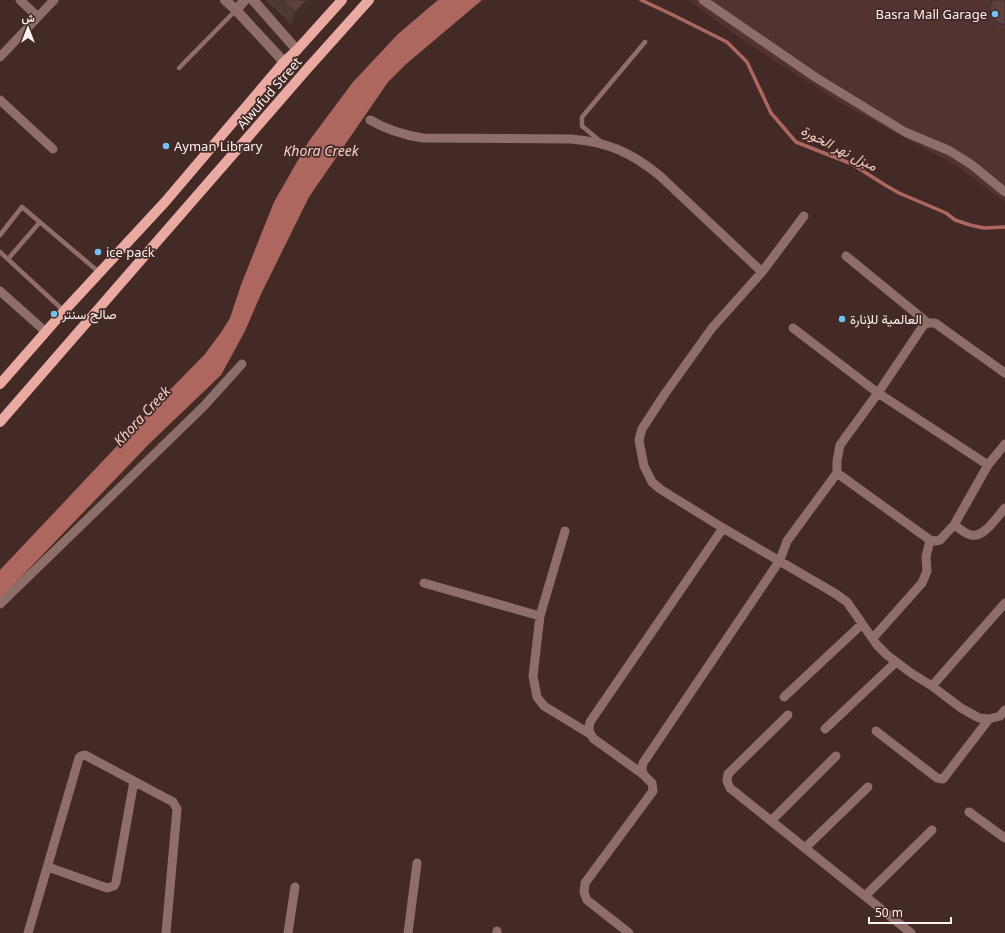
<svg xmlns="http://www.w3.org/2000/svg" width="1005" height="933" viewBox="0 0 1005 933" font-family="'Noto Sans',Vazirmatn,sans-serif">
<style>
.built{fill:#52332f}
.water{fill:#ae675f}
.lines{fill:none;stroke-linecap:round;stroke-linejoin:round}
.stream{stroke:#ae675f;stroke-width:3.5}
.service{stroke:#8e6e6a;stroke-width:4.5}
.minor{stroke:#8e6e6a;stroke-width:9}
.tertiary{stroke:#8e6e6a;stroke-width:10}
.primary{stroke:#eaa9a1;stroke-width:10}
.wall{fill:#4f3835}
.shaded-wall{fill:#402e2b}
.building{fill:#5c413e;stroke:#402e2b}
.poi-dot{fill:#6fc2f4;stroke:#432a27;stroke-width:1.5}
.labels{text-anchor:middle;stroke-width:3.5;stroke-linejoin:round;paint-order:stroke}
.poi-label{font-size:13px;fill:#fef1ef;stroke:#432a27;text-anchor:start}
.street-label{font-size:13px;fill:#fef1ef;stroke:#432a27}
.water-label{font-size:14px;font-style:italic;fill:#f7cdc7;stroke:#432a27}
</style>
<rect width="100%" height="100%" fill="#432a27"/>
<path class="built" d="M689,0h316v202l-48,-36 -116,-63 -60,-38 -42,-28 -36,-26z"/>
<path class="water" d="M438,0h44l-77,65 -17,17 -79,115 -48,97 -16,37 -24,44 -71,68 -150,156v-29l166,-176 39,-40 17,-23 8,-13 11,-33 33,-83 35,-61 44,-59 45,-48z"/>
<g class="lines">
<path class="stream" d="M641,0l30,14 56,28 20,20 24,51 25,29 56,22 33,21 14,8 47,20 9,7 15,5 14,3 21,-1"/>
<path class="service" d="M179,68l57,-58
M600,141l-18,-15v-9l63,-75
M0,235l22,-28 78,66
M0,252l64,59
M8,259l32,-37"/>
<path class="minor" d="M20,0l18,17
M703,0l112,77 90,55 45,19 22,14 33,27
M0,57l54,-57
M0,100l53,49
M370,120c17,10 34,15 53,18l148,1c37,3 59,13 88,36l103,97
M804,216l-42,56 -50,56 -48,67 -22,34 -3,11 2,11 3,15 8,16 8,7 63,39 113,66 11,8 30,43 10,10 24,18 21,13 29,22 18,10 10,1 11,-3 5,-6
M846,256l82,67
M0,291l46,41
M793,328l85,65 110,72 17,-21
M837,473l93,67 5,1 5,-1 14,-15 34,-60
M954,525c5,3 11,9 17,10 13,3 26,-18 34,-27
M565,531l-25,85 -7,60 4,21 7,9 46,28
M424,583l116,33
M0,604l203,-197 39,-43
M873,638l49,-55 5,-12 -1,-14 4,-17
M932,686l73,-83
M784,697l78,-73
M788,715l-60,59 -1,7 3,7 181,145
M825,729l71,-67
M876,731l61,47 6,1 46,-60
M644,775l-50,-36c-5,-6 -6,-9 -4,-17l133,-194
M969,812l36,26
M771,821l65,-65
M805,848l63,-61
M48,867l59,21 7,-2 2,-4 18,-101
M865,896l67,-66
M28,933l51,-175 2,-2 4,-1 88,47 4,7 -11,124
M288,933l7,-46
M408,933l9,-70
M497,933v-2
M629,933l-42,-33 -3,-8 1,-9 68,-92 -1,-8c-7,-6 -12,-10 -9,-20l137,-203 7,-19 50,-68v-12l3,-16 38,-52 45,-67 5,-3h7l70,50"/>
<path class="tertiary" d="M225,0l11,10 48,52
M253,0l44,50
M236,10l9,-10"/>
<path class="primary" d="M0,384l64,-73 101,-109 119,-140 13,-12 45,-50
M0,422l308,-354 61,-68"/>
</g>
<path class="wall" d="M266,0h49l-24,24z
M1005,0v29l-7,-2 -4,-4 -4,-7 -1,-5 2,-8z"/>
<path class="shaded-wall" d="M307,0h8l-24,24 4,-12z"/>
<path class="building" d="M282,0h25l-12,12z
M993,0h12v25l-6,-2 -4,-3 -4,-7 -1,-5 1,-5z"/>
<g class="poi-dot">
<circle cx="995" cy="14" r="4"/>
<circle cx="166" cy="146" r="4"/>
<circle cx="98" cy="252" r="4"/>
<circle cx="54" cy="314" r="4"/>
<circle cx="842" cy="319" r="4"/>
</g>
<g class="labels">
<g class="poi-label">
<text x="987" y="19" text-anchor="end">Basra Mall Garage</text>
<text x="174" y="151">Ayman Library</text>
<text x="106" y="257">ice pack</text>
<text x="62" y="319">صالح سنتر</text>
<text x="850" y="324">العالمية للإنارة</text>
</g>
<g class="street-label">
<text transform="translate(269 93) rotate(-49)" y="5">Alwufud Street</text>
</g>
<g class="water-label">
<text transform="translate(839 148) rotate(27)" y="5">مبزل نهر الخورة</text>
<text x="321" y="156">Khora Creek</text>
<text transform="translate(142 416) rotate(-47)" y="5">Khora Creek</text>
</g>
</g>
<g transform="translate(28 28)" stroke="#432a27" stroke-width="3" paint-order="stroke">
<path d="M0-3L7 15L0 10L-7 15Z" fill="#fef1ef"/>
<text y="-6" font-size="11" font-weight="bold" text-anchor="middle" fill="#fef1ef">ش</text>
</g>
<path d="M869 917v6h82v-6" fill="none" stroke="#fef1ef" stroke-width="2"/>
<text x="875" y="917" font-size="12" fill="#fef1ef" stroke="#432a27" stroke-width="3" paint-order="stroke">50 m</text>
</svg>
